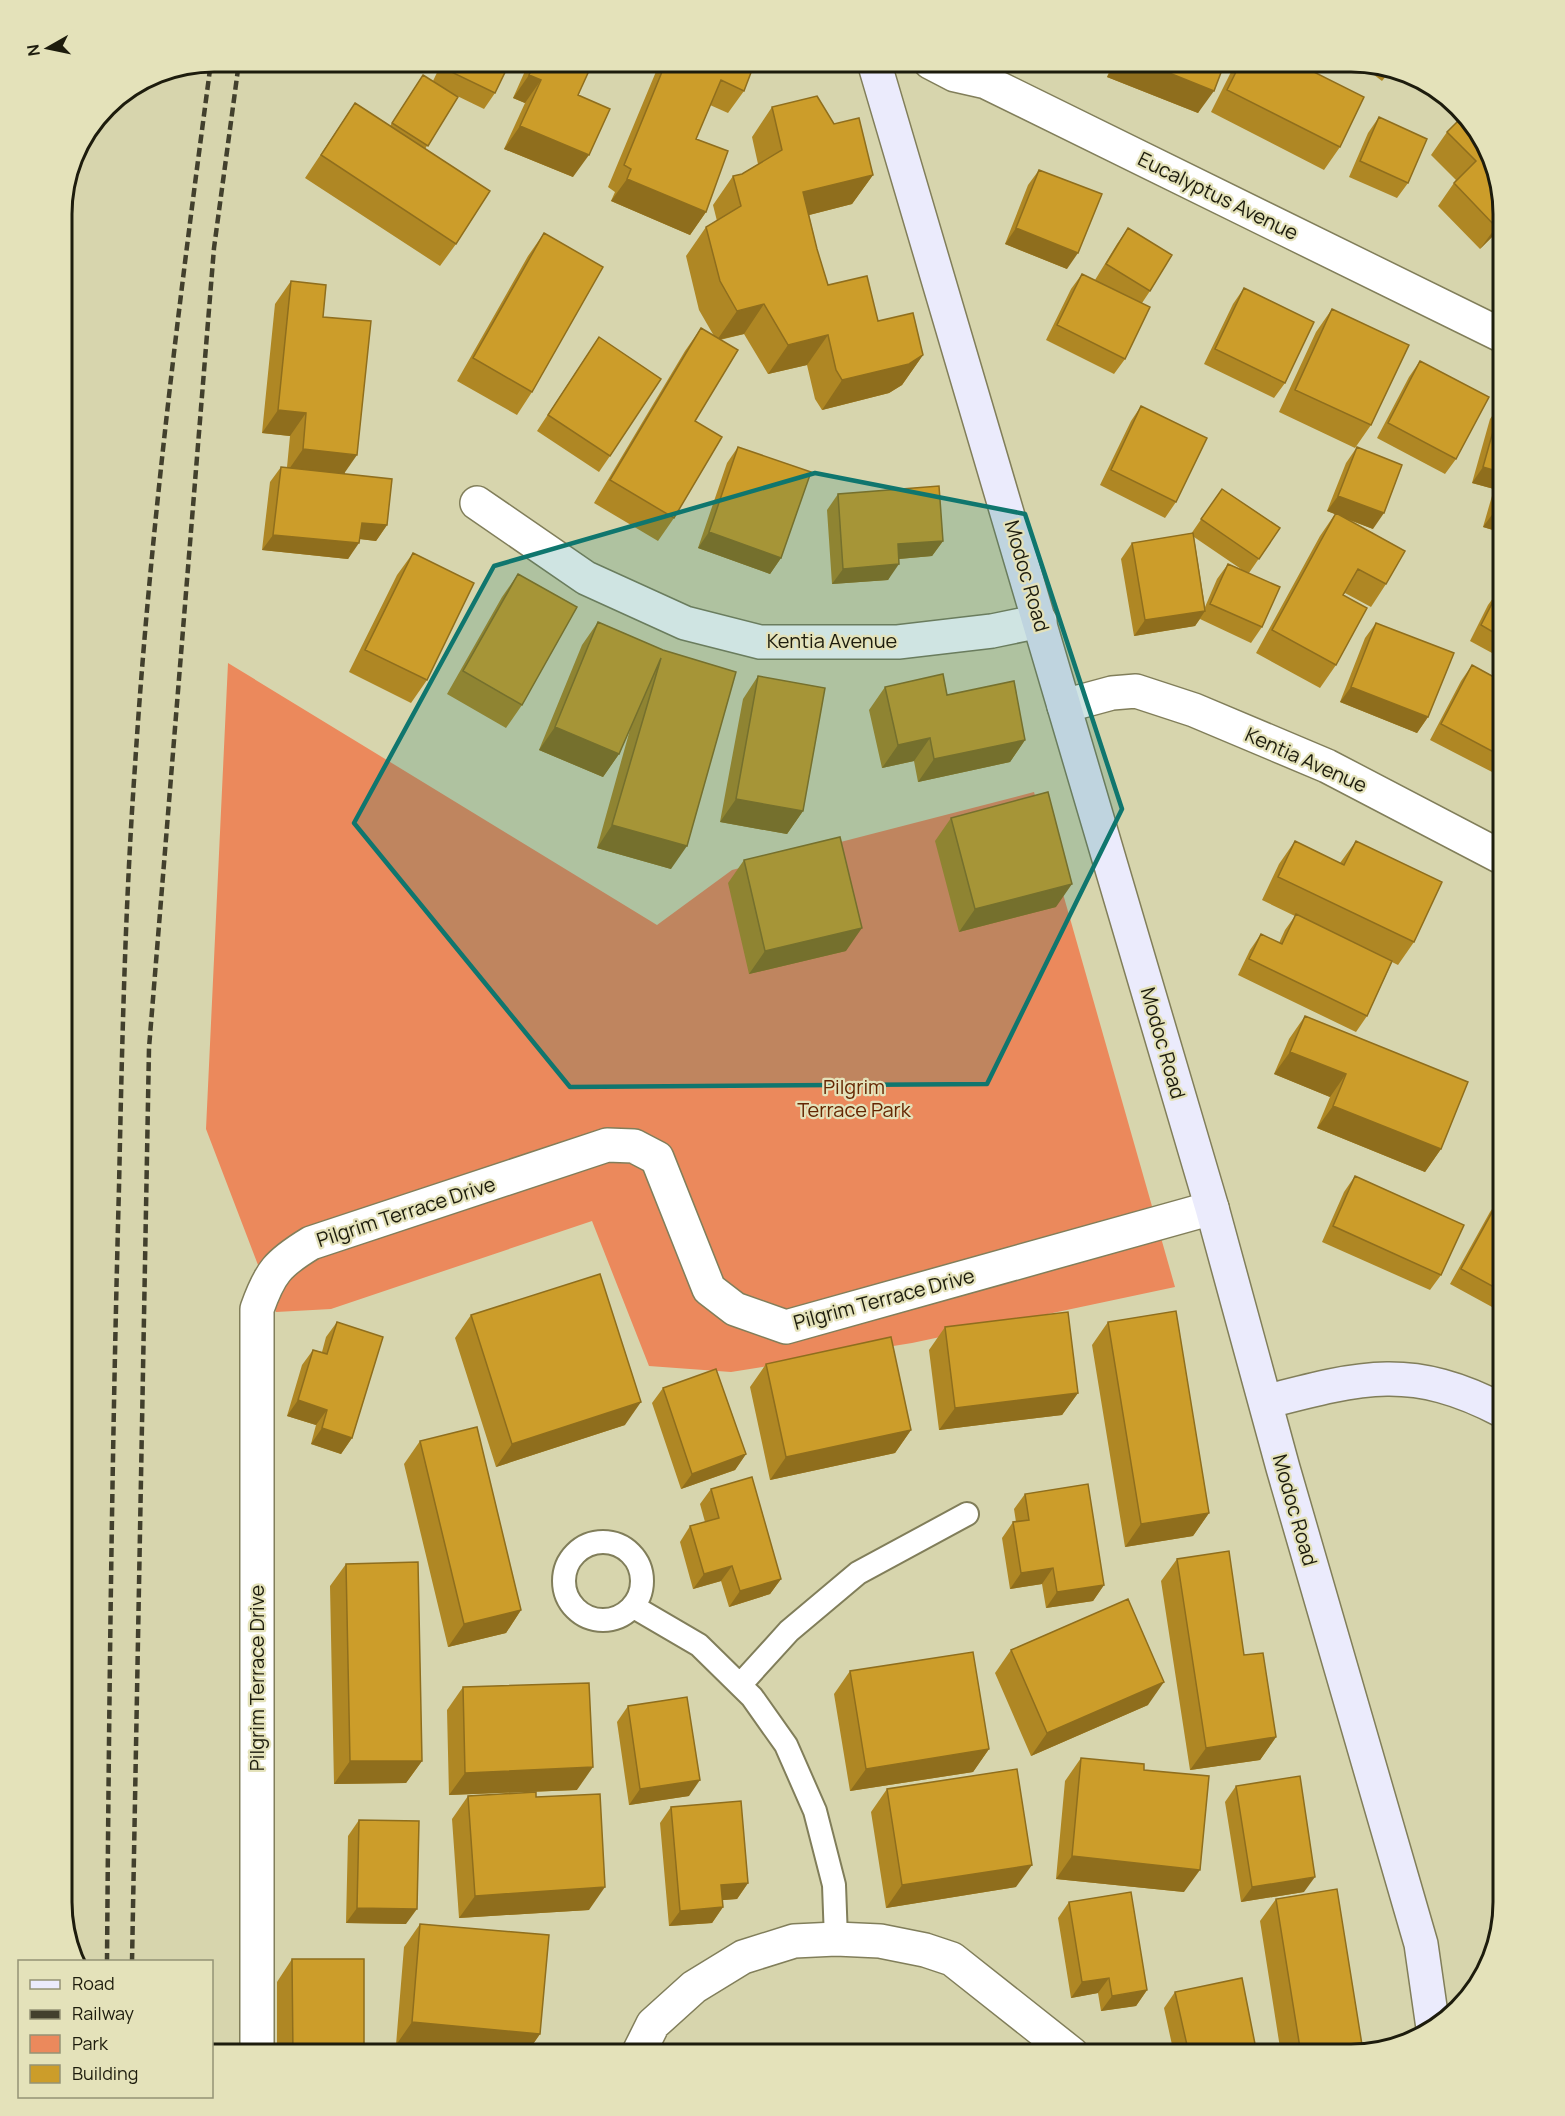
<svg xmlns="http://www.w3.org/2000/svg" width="1565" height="2116" viewBox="0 0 1565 2116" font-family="Manrope,sans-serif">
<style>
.green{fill:#eb895c}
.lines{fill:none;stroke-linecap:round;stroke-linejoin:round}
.lane-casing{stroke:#817e5a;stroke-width:26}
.street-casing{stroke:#817e5a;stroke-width:36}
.secondary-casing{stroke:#817e5a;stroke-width:36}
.lane{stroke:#fff;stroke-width:22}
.street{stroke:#fff;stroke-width:33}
.secondary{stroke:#ebebfc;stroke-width:33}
.rail{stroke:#42402d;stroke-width:4.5;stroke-dasharray:9 4.5;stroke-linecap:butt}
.wall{fill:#af8724;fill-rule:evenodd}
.shaded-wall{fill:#8f6e1d}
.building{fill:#cc9d2a;stroke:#8f6e1d;stroke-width:1.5}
.marked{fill:#0f766e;fill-opacity:0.2;stroke:#0f766e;stroke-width:4.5;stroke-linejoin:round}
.labels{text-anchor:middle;stroke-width:4.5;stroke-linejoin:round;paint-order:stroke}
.street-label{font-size:20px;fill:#1d1c0d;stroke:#e4e2ba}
.park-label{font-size:20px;fill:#642602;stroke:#e4e2ba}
.rim{fill:none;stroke:#1d1c0d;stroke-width:3}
</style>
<rect width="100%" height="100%" fill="#d7d5ad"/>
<path class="green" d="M228,663l429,262 75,-55 302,-78 141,495 -263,56 -181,29 -82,-6 -57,-145 -261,88 -55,3 -70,-183z"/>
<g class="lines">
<defs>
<path id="lane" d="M564 1581a39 39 0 1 1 78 0a39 39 0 1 1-78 0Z
M634,1607l65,38 53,52 34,48 29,66 19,74 2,54
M740,1685l49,-54 69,-58 109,-59"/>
<path id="street" d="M930,62l25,13 31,7 517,254
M477,503l109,75 99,45 75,19h138l94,-11 48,-10
M1064,706l48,-13 24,-2 58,19 133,56 176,92
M257,2054v-745c13,-37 21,-46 54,-66l296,-98 27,1 23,12 52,131 26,20 51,18 426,-119
M638,2054l15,-30 41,-37 49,-30 51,-16 42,-2 44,2 45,9 27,9 120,95"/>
<path id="secondary" d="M874,62l338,1146 71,260 138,476 12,84
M1265,1402c96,-25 147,-39 238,9"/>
</defs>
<use href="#lane" class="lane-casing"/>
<use href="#street" class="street-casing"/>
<use href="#secondary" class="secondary-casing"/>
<use href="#lane" class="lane"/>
<use href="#street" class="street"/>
<use href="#secondary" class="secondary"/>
<path class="rail" d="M107,1962c2,-259 5,-517 12,-775 3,-141 6,-281 16,-421 15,-235 45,-471 76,-704
M132,1962l17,-914 65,-800 25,-186"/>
</g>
<path class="wall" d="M442,62h68l-15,31 -11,16 -35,-17 9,5 -33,52 31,95 -16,22 -135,-88 50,-75 35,23 33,-51 10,6z
M529,62h64l-15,33 -5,82 -69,-28 21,-46 -12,-5z
M660,62h95l-11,29 -16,22 -18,-8 -14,34 10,73 -16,23 -79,-34 4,-9 -7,-5z
M1113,62h112l-27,51 -91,-36z
M1236,62h58l46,85 -16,23 -113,-58z
M1357,62h4l29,9 -8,10z
M772,107l62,17 39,51 -21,29 -43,11 8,34 11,36 50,36 45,34 -21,30 -13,8 -67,17 -7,-11 -8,-34 -39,9 -24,-40 -24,6 -25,81 -21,97 -16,23 -64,-38 91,-152 16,-23 13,8 -15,-26 -13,-54 20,-29 11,-6 -4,-16 20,-29 9,-2 16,-10 -6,-27z
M1379,117l29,66 -11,15 -48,-21 19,-44z
M1462,117l41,109 -23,23 -42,-43 18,-26 -25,-25 16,-23z
M1039,170l28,99 -62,-25 23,-59z
M1128,228l22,63 -8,12 -17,56 -11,15 -68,-34 25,-51 11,-15 13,6 22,-36z
M544,233l-12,159 -15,23 -60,-34 71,-125z
M291,281l32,36 22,157 42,51 -11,16 -16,-2 -12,20 -86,-9 8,-68 11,-15h6l3,-31 -28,-3 13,-129z
M1244,288l41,95 -11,15 -70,-34 29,-60z
M1332,309l39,116 -16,23 -76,-36 37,-80z
M599,337l11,119 -11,16 -62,-41z
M1420,361l36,98 -11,15 -68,-36 32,-61z
M1501,403l2,1v129l-20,-6 11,-38 -22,-6 18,-64z
M1141,406l35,96 -11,16 -65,-33 31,-64z
M738,447l43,111 -11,16 -72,-26 29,-85z
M1357,447l16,82 -29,-11 42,66 -15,23 -26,-14 -2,2 -7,70 -16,23 -64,-35 64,-117 15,-22 -8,-3 19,-48z
M1222,489l58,39 -31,45 13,54 -11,16 -51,-24 -5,7 -61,10 -13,-77 11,-16 59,-9zM1194,537l47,32 -13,-5 -11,15 -12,28z
M838,494l105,47 -11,15 -33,3 -11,21 -56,4 -5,-74z
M413,553l14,127 -16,23 -62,-31 48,-97z
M518,574l4,131 -16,23 -59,-34 55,-97z
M1499,590l4,2v67l-33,-18 18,-36z
M598,622l65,28 8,219 -74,-21 34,-122 -12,28 -16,23 -64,-27 43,-105z
M1376,623l52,94 -11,16 -77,-31 25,-64z
M1472,665l31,17v77l-9,14 -64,-33 31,-59z
M758,676l45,135 -16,23 -67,-12 23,-123z
M885,687l62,8 78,45 -15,22 -92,20 -4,-21 -32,7 -13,-58z
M951,818l105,89 -97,25 -24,-91z
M1295,841l45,22 16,-22 58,101 -16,23 -6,-3 -25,54 -11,16 -118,-57 12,-25 11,-16 18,9 6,-13 10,-14 -33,-16 17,-36z
M744,860l102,91 -97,23 -21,-91z
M1503,1011v20l-8,-5z
M1305,1016l136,133 -16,23 -108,-44 13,-31 -56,-23 15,-35z
M1355,1176l86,99 -11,15 -108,-48 22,-50z
M1501,1196l2,2v115l-53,-29 40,-72z
M471,1315l154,110 -129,42 -41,-129z
M337,1322l15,116 -11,16 -30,-10 5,-19 -29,-9 15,-51 11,-15 9,2 4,-15z
M1108,1322l101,191 -16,23 -68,11 -33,-202z
M945,1327l133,66 -16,22 -123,15 -10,-80z
M766,1364l145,66 -16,23 -125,27 -20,-93z
M663,1388l83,66 -11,16 -54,19 -29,-86z
M420,1441l101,169 -15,23 -58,14 -44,-183z
M711,1489l70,90 -11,15 -41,13 -8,-26 -28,8 -13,-47 10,-16 15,-4 -5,-18z
M1025,1494l79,91 -11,16 -47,7 -4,-24 -32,5 -8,-51 11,-16h3l-2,-13z
M1177,1559l67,96 32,82 -16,23 -70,10 -29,-189z
M346,1564l76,197 -16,22 -72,1 -4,-198z
M1011,1650l137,55 -117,51 -36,-83z
M850,1671l139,78 -16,23 -123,19 -16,-97z
M463,1687l114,103 -128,5 -2,-85z
M628,1706l61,90 -60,9 -12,-83z
M1081,1758l63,12 40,122 -128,-13 9,-98z
M1236,1786l68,106 -63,10 -16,-100z
M887,1789l129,98 -130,21 -15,-96z
M468,1796l68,1 53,113 -130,8 -7,-99z
M671,1807l77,76 -11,16 -14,1v7l-11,16 -43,3 -9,-103z
M359,1820l47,104 -60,-1 2,-87z
M1276,1899l75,155h-70l-21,-133z
M1069,1902l78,88 -11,16 -35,5 -3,-18 -27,5 -13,-80z
M420,1924l120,110 -14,20h-25l-105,-9 8,-98z
M292,1959l72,95h-87v-72z
M1175,1992l82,62h-83l-10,-46z"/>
<path class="shaded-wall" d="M1117,62h25l72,29 -16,22 -91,-36z
M529,75l12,5 -16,23 -12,-5z
M520,126l69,29 -16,22 -69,-28z
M873,175l-21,29 -70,18 21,-30z
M627,179l79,33 -16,23 -79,-34z
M1503,219v7l-23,23 16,-22z
M1016,228l62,25 -11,16 -62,-25z
M764,304l-20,30 -27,6 20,-29z
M828,335l-21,30 -39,9 20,-29z
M923,355l-21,30 -13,8 -67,17 20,-30z
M278,410l28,3 -16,23 -28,-3z
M303,449l54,6 -16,23 -54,-6z
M1483,467l20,6v3l-9,13 -22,-6z
M1338,496l46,17 -11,16 -46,-18z
M1494,512l9,2v19l-20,-6z
M362,523l25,2 -11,16 -25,-3z
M709,532l72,26 -11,16 -72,-26z
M273,535l86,8 -11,16 -86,-9z
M943,541l-11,15 -45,4 11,-16z
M899,564l-11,16 -56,4 11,-15z
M1205,611l-10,15 -61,10 11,-16z
M1351,687l77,30 -11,16 -77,-31z
M555,727l64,27 -16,23 -64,-27z
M930,738l-16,23 -32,7 16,-23z
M1025,740l-15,22 -92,20 16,-23z
M736,799l67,12 -16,23 -67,-12z
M612,825l75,21 -16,23 -74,-21z
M1072,884l-16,23 -97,25 16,-23z
M862,928l-16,23 -97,23 16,-23z
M1290,1052l56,22 -16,23 -56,-23z
M1333,1106l108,43 -16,23 -108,-44z
M1078,1393l-16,22 -123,15 16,-22z
M298,1400l29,10 -11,15 -29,-9z
M641,1402l-16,23 -129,42 16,-23z
M322,1428l30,10 -11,16 -30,-10z
M911,1430l-16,23 -125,27 16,-23z
M746,1454l-11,16 -54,19 11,-15z
M1209,1513l-16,23 -68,11 16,-23z
M732,1566l-11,15 -28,8 11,-15z
M1053,1568l-11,16 -32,5 11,-16z
M781,1579l-11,15 -41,13 11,-16z
M1104,1585l-11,16 -47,7 11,-16z
M521,1610l-15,23 -58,14 16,-23z
M1164,1682l-16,23 -117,51 16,-23z
M1276,1737l-16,23 -70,10 16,-22z
M989,1749l-16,23 -123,19 16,-22z
M350,1761h72l-16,22 -72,1z
M593,1767l-16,23 -128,5 16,-22z
M700,1780l-11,16 -60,9 11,-16z
M1072,1856l128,14 -16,22 -128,-13z
M1032,1865l-16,22 -130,21 16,-23z
M1315,1877l-11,15 -63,10 11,-15z
M748,1883l-11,16 -27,2 11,-16z
M605,1887l-16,23 -130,8 16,-22z
M723,1907l-11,16 -43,3 11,-15z
M357,1908l60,1 -11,15 -60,-1z
M1109,1978l-11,15 -27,5 11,-16z
M1147,1990l-11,16 -35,5 11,-15z
M412,2022l128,12 -14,20h-25l-105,-9z"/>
<path class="building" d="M446,62h64l-15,31 -52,-25z
M535,62h58l-15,33 32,14 -21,46 -69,-29 21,-46 -12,-5z
M666,62h89l-11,29 -23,-11 -25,59 32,12 -22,61 -79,-33 4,-10 -7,-4z
M1142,62h83l-11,29z
M1241,62h53l70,35 -24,50 -113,-57z
M1380,68l9,3 -2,2z
M423,75l35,22 -30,49 -36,-23z
M817,96l17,28 25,-6 14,57 -70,17 14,57 11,36 39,-9 11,45 35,-8 10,42 -14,9 -67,16 -6,-10 -8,-35 -40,10 -24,-41 -27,7 -17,-30 -14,-54 35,-21 -8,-30 9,-2 40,-24 -10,-43z
M355,103l135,88 -34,53 -135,-89z
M1379,117l48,22 -19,44 -48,-22z
M1462,117l21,21 20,76v5l-7,8 -42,-44 22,-22 -29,-29z
M1039,170l63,24 -24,59 -62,-25z
M1128,228l44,27 -22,36 -44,-27z
M544,233l59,34 -71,125 -59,-34z
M1082,274l68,33 -25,52 -68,-34z
M291,281l35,4 -3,32 48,4 -14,134 -54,-6 3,-36 -28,-3z
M1244,288l70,34 -29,61 -70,-34z
M1332,309l77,36 -38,80 -76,-35z
M701,328l37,22 -43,71 27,16 -48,81 -64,-38z
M599,337l62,42 -51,77 -62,-41z
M1420,361l69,36 -33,62 -68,-36z
M1501,403l2,1v69l-20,-6z
M1141,406l66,32 -31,64 -65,-32z
M738,447l73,25 -30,86 -72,-26z
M1357,447l45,18 -18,48 -46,-17z
M281,467l111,12 -5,46 -25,-2 -3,20 -86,-8z
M1503,479v35l-9,-2z
M939,486l4,55 -45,3 1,20 -56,5 -5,-75z
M1222,489l58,39 -21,31 -58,-40z
M1336,513l69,38 -19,33 -28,-15 -15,26 24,13 -31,57 -64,-35z
M1193,533l12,78 -60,9 -13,-77z
M413,553l61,30 -47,97 -62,-30z
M1228,564l52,23 -18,40 -52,-23z
M518,574l59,33 -55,98 -59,-34z
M1499,590l4,2v46l-22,-13z
M598,622l65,28 73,22 -49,174 -75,-21 49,-167 -42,96 -64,-27z
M1376,623l78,30 -26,64 -77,-30z
M1472,665l31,17v75l-62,-33z
M943,674l4,21 67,-14 11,59 -91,19 -4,-21 -32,7 -13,-58z
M758,676l67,12 -22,123 -67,-12z
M1048,792l24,92 -97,25 -24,-91z
M840,837l22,91 -97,23 -21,-91z
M1295,841l49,24 12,-24 86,41 -28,60 -136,-65z
M1296,914l96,47 -25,55 -118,-57 12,-25 21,10z
M1305,1016l163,66 -27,67 -108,-43 13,-32 -56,-22z
M1355,1176l109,49 -23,50 -108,-49z
M1501,1196l2,2v94l-42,-23z
M600,1274l41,128 -129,42 -41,-129z
M1176,1311l33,202 -68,11 -33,-202z
M1068,1312l10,81 -123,15 -10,-81z
M337,1322l46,15 -31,101 -30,-10 5,-18 -29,-10 15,-50 14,4z
M891,1337l20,93 -125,27 -20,-93z
M716,1369l30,85 -54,20 -29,-86z
M477,1427l44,183 -57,14 -44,-183z
M752,1477l29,102 -41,12 -8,-25 -28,8 -14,-48 29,-8 -8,-29z
M1088,1484l16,101 -47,7 -4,-24 -32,5 -8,-51 16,-2 -4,-26z
M1229,1551l15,104 19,-2 13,84 -70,11 -29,-189z
M418,1562l4,199h-72l-4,-197z
M1128,1599l36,83 -117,51 -36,-83z
M973,1652l16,97 -123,20 -16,-98z
M589,1683l4,84 -128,6 -2,-86z
M687,1697l13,83 -60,9 -12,-83z
M1081,1758l63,6v6l65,6 -9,94 -128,-14z
M1017,1769l15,96 -130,20 -15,-96z
M1300,1776l15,101 -63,10 -16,-101z
M536,1792v5l64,-3 5,93 -130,9 -7,-100z
M741,1801l7,82 -27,2 2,22 -43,4 -9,-104z
M359,1820l60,1 -2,88 -60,-1z
M1337,1889l26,162 -12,3h-50l-25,-155z
M1131,1892l16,98 -35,6 -3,-18 -27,4 -13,-80z
M420,1924l129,11 -9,99 -128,-12z
M292,1959h72v95h-71z
M1242,1978l15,76h-68l-14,-62z"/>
<path class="marked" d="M815,473l210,41 97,295 -135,275 -417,3 -216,-264 140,-257z"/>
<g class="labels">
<g class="street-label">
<text transform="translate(1218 196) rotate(26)" y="7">Eucalyptus Avenue</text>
<text transform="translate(1027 576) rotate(74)" y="7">Modoc Road</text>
<text x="832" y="648">Kentia Avenue</text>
<text transform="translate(1306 760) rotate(24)" y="7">Kentia Avenue</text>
<text transform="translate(1163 1043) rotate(74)" y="7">Modoc Road</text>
<text transform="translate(406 1212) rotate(-18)" y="7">Pilgrim Terrace Drive</text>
<text transform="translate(884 1299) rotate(-15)" y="7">Pilgrim Terrace Drive</text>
<text transform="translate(1295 1510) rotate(74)" y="7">Modoc Road</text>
<text transform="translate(257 1678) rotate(-90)" y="7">Pilgrim Terrace Drive</text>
</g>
<g class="park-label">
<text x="854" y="1094">Pilgrim<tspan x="854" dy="23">Terrace Park</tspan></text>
</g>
</g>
<path d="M0 0H1565V2116H0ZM214 72H1351A142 142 0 0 1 1493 214V1902A142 142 0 0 1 1351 2044H214A142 142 0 0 1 72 1902V214A142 142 0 0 1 214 72Z" fill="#e4e2ba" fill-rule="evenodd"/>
<path class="rim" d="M214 72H1351A142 142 0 0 1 1493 214V1902A142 142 0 0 1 1351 2044H214A142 142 0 0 1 72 1902V214A142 142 0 0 1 214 72Z"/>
<rect x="18" y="1960" width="195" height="138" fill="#e4e2ba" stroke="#949375" stroke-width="1.5"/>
<rect x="30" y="1980" width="30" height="9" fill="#ebebfc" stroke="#949375" stroke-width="1.5"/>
<text x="72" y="1990" font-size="18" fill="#1d1c0d">Road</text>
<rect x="30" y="2010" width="30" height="9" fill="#42402d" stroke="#949375" stroke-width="1.5"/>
<text x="72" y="2020" font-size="18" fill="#1d1c0d">Railway</text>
<rect x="30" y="2035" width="30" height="18" fill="#eb895c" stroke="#949375" stroke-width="1.5"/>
<text x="72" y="2050" font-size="18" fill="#1d1c0d">Park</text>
<rect x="30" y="2065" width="30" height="18" fill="#cc9d2a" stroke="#949375" stroke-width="1.5"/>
<text x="72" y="2080" font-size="18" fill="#1d1c0d">Building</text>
<g transform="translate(48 48) rotate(261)" stroke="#e4e2ba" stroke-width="4.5" paint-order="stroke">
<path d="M0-4.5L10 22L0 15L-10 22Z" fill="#1d1c0d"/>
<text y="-9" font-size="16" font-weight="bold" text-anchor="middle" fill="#1d1c0d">N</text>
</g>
</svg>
